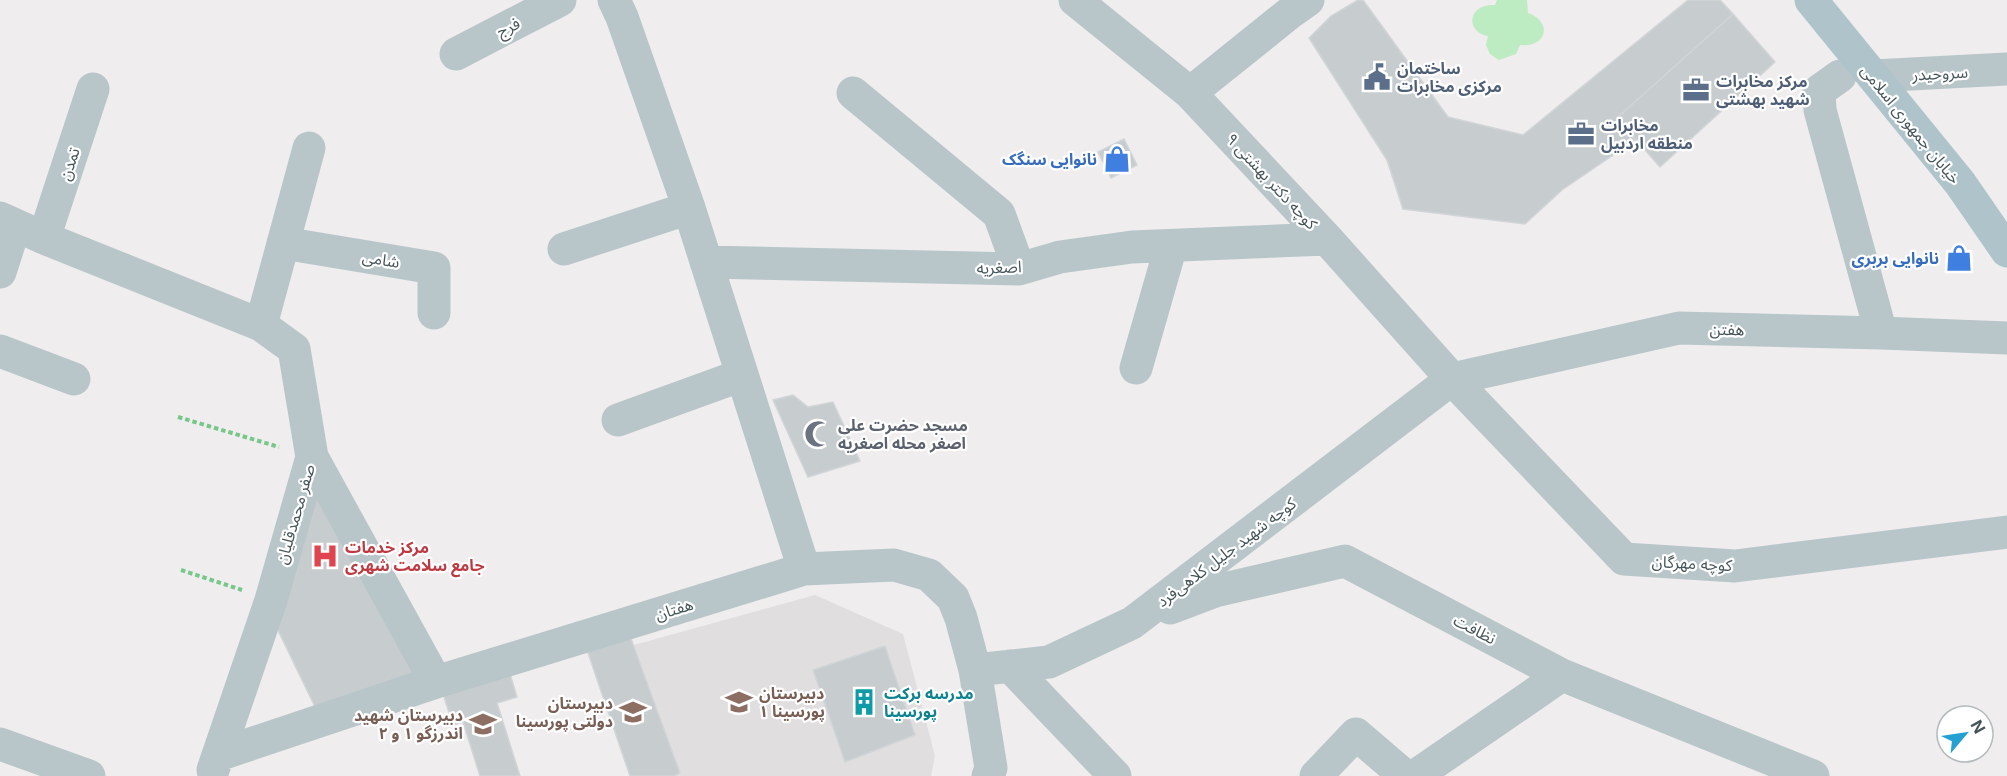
<svg xmlns="http://www.w3.org/2000/svg" width="2007" height="776" viewBox="0 0 2007 776" font-family="Inter,'Noto Sans Arabic',sans-serif">
<style>
.education{fill:#e0dedf;fill-rule:evenodd}
.green{fill:#bdebc2}
.building{fill:#c7ccce;stroke:#d1d5d8;stroke-width:1.5}
.lines{fill:none;stroke-linecap:round;stroke-linejoin:round}
.path{stroke:#78c78a;stroke-width:4;stroke-dasharray:4.5 3;stroke-linecap:butt}
.minor{stroke:#b9c6c9;stroke-width:33}
.major{stroke:#aec4ca;stroke-width:33}
.labels{text-anchor:middle;stroke-width:4.5;stroke-linejoin:round;paint-order:stroke}
.street-label{font-size:16px;fill:#465559;stroke:#fff}
.service-label{font-size:16px;font-weight:bold;fill:#4e5e75;stroke:#fff;text-anchor:start}
.shop-label{font-size:16px;font-weight:bold;fill:#366cbe;stroke:#fff;text-anchor:end}
.worship-label{font-size:16px;font-weight:bold;fill:#5b616d;stroke:#fff;text-anchor:start}
.health-label{font-size:16px;font-weight:bold;fill:#be3a42;stroke:#fff;text-anchor:start}
.education-label{font-size:16px;font-weight:bold;fill:#785e54;stroke:#fff;text-anchor:end}
.culture-label{font-size:16px;font-weight:bold;fill:#0d838f;stroke:#fff;text-anchor:start}
</style>
<rect width="100%" height="100%" fill="#efedee"/>
<path class="education" d="M815,595l88,39 32,122 -4,20h-301l-43,-126 43,-14 4,9zM884,647l31,88 -70,27 -32,-92z"/>
<path class="green" d="M1497,0h30l1,13c25,9 19,35 -8,32l-4,9 -17,6 -9,-6 -4,-9 2,-9c-22,-3 -22,-32 7,-31z"/>
<path class="building" d="M1358,0h5l85,117 75,18 165,-135h32l13,14 -116,104 18,22 -73,50 -37,34 -122,-15 -16,-49 -78,-122 22,-22z
M1733,14l42,48 -115,105 -43,-49z
M1124,139l13,26 -26,13 -13,-26z
M793,395l15,12 25,-5 27,59 -52,16 -35,-77z
M318,492l105,187 -104,36 -46,-95z
M630,636l50,137 -6,3h-44l-43,-126z
M885,646l30,89 -70,27 -32,-92z
M510,674l7,23 -20,6 23,73h-40l-17,-54 -10,3 -10,-31z"/>
<g class="lines">
<path class="path" d="M178,417l101,30
M181,570l61,20"/>
<path class="minor" d="M614,0l8,17 67,191 115,361
M1075,0l115,93 137,146 125,140 172,180 111,7 272,-34
M456,54l104,-54
M1840,76l-21,15 1,19 61,223
M1873,76l134,-7
M853,93l146,121 20,55
M1190,93l101,-81 17,-12
M0,218l44,20 217,87 33,24 18,108 -41,143 -58,170
M44,238l49,-149
M283,243l151,25v45
M564,249l125,-41
M706,262l313,7 41,-12 72,-10 195,-8
M0,272l15,-47
M261,325l48,-177
M0,351l74,28
M1136,368l35,-122
M618,420l124,-45
M312,457l124,225
M1170,608l45,-17 130,-30 217,114 251,101
M1010,666l105,110
M975,670l74,-8 83,-39 320,-244 227,-51 202,5 126,5
M0,744l89,32
M218,755l218,-73 368,-113 90,-4 35,10 24,23 8,20 14,52 16,98 -3,8
M1316,776l40,-42 49,42
M1415,776l147,-101"/>
<path class="major" d="M1811,0l149,183 47,68"/>
</g>
<defs>
<symbol id="civic-bare" viewBox="-9 -9 18 18"><path d="M-.6-6.5H3V-4.5H.6V-3L4-1V1h2V6H-6V1h2V-1L-.6-3ZM-1.2 2.5V6h2.4V2.5Z" fill="#5c6f8a" stroke="#fff" stroke-width="2.5" paint-order="stroke"/></symbol>
<symbol id="office-bare" viewBox="-9 -9 18 18"><path d="M-6-3h4V-5.5h4V-3h4V5H-6ZM-1-4.5V-3h2v-1.5ZM-6 0V1H6V0Z" fill="#5c6f8a" stroke="#fff" stroke-width="2.5" paint-order="stroke"/></symbol>
<symbol id="shop-bare" viewBox="-9 -9 18 18"><path d="M-5-2.5h2.3a2.7 3.5 0 0 1 5.4 0H5L5.5 6h-11ZM-1.5-2.5h3a1.5 2.3 0 0 0-3 0Z" fill="#3f7fe0" stroke="#fff" stroke-width="2.5" paint-order="stroke"/></symbol>
<symbol id="mosque-bare" viewBox="-9 -9 18 18"><path d="M3.5-4.9A6 6 0 1 0 3.5 4.9A5 5 0 1 1 3.5-4.9Z" fill="#6b7280" stroke="#fff" stroke-width="2.5" paint-order="stroke"/></symbol>
<symbol id="hospital-bare" viewBox="-9 -9 18 18"><path d="M-5-5h3v3.5h4V-5h3V5h-3V1.5h-4V5h-3Z" fill="#e0444e" stroke="#fff" stroke-width="2.5" paint-order="stroke"/></symbol>
<symbol id="school-bare" viewBox="-9 -9 18 18"><path d="M0-5L7-2L0 1L-7-2ZM-4 1L0 2.5L4 1V4Q0 6-4 4Z" fill="#8d6e63" stroke="#fff" stroke-width="2.5" paint-order="stroke"/></symbol>
<symbol id="building-bare" viewBox="-9 -9 18 18"><path d="M-4-6H4V6H1V3H-1V6H-4ZM-2.5-4.3h1.7v1.8h-1.7ZM.8-4.3h1.7v1.8H.8ZM-2.5-1h1.7V.8h-1.7ZM.8-1h1.7V.8H.8Z" fill="#0f9aa8" stroke="#fff" stroke-width="2.5" paint-order="stroke"/></symbol>
</defs>
<g fill-rule="evenodd">
<use href="#civic-bare" x="1358" y="58" width="38" height="38"/>
<use href="#office-bare" x="1677" y="71" width="38" height="38"/>
<use href="#office-bare" x="1562" y="115" width="38" height="38"/>
<use href="#shop-bare" x="1098" y="140" width="38" height="38"/>
<use href="#shop-bare" x="1940" y="239" width="38" height="38"/>
<use href="#mosque-bare" x="799" y="415" width="38" height="38"/>
<use href="#hospital-bare" x="306" y="537" width="38" height="38"/>
<use href="#school-bare" x="720" y="683" width="38" height="38"/>
<use href="#building-bare" x="845" y="683" width="38" height="38"/>
<use href="#school-bare" x="614" y="693" width="38" height="38"/>
<use href="#school-bare" x="464" y="705" width="38" height="38"/>
</g>
<g class="labels">
<g class="street-label">
<text transform="translate(508 27) rotate(-27)" y="6">فرج</text>
<text transform="translate(1940 73) rotate(-3)" y="6">سروحیدر</text>
<text transform="translate(1911 124) rotate(51)" y="6">خیابان جمهوری اسلامی</text>
<text transform="translate(69 164) rotate(-72)" y="6">تمدن</text>
<text transform="translate(1272 181) rotate(47)" y="6">کوچه دکتر بهشتی ۹</text>
<text transform="translate(381 259) rotate(9)" y="6">شامی</text>
<text transform="translate(999 267) rotate(-2)" y="6">اصغریه</text>
<text transform="translate(1727 329) rotate(1)" y="6">هفتن</text>
<text transform="translate(295 514) rotate(-74)" y="6">صفر محمدقلیان</text>
<text transform="translate(1226 552) rotate(-37)" y="6">کوچه شهید جلیل کلاهی‌فرد</text>
<text transform="translate(1692 563) rotate(3)" y="6">کوچه مهرگان</text>
<text transform="translate(674 609) rotate(-17)" y="6">هفتان</text>
<text transform="translate(1475 629) rotate(28)" y="6">نظافت</text>
</g>
<g class="service-label">
<text x="1397" y="74">ساختمان<tspan x="1397" dy="18">مرکزی مخابرات</tspan></text>
<text x="1716" y="87">مرکز مخابرات<tspan x="1716" dy="18">شهید بهشتی</tspan></text>
<text x="1601" y="131">مخابرات<tspan x="1601" dy="18">منطقه اردبیل</tspan></text>
</g>
<g class="shop-label">
<text x="1097" y="165">نانوایی سنگک</text>
<text x="1939" y="264">نانوایی بربری</text>
</g>
<g class="worship-label">
<text x="838" y="431">مسجد حضرت علی<tspan x="838" dy="18">اصغر محله اصغریه</tspan></text>
</g>
<g class="health-label">
<text x="345" y="553">مرکز خدمات<tspan x="345" dy="18">جامع سلامت شهری</tspan></text>
</g>
<g class="education-label">
<text x="759" y="699" text-anchor="start">دبیرستان<tspan x="759" dy="18">پورسینا ۱</tspan></text>
<text x="613" y="709">دبیرستان<tspan x="613" dy="18">دولتی پورسینا</tspan></text>
<text x="463" y="721">دبیرستان شهید<tspan x="463" dy="18">اندرزگو ۱ و ۲</tspan></text>
</g>
<g class="culture-label">
<text x="884" y="699">مدرسه برکت<tspan x="884" dy="18">پورسینا</tspan></text>
</g>
</g>
<g transform="translate(1965 734) rotate(61)"><circle r="28" fill="#ffffff" stroke="#b5bbbd" stroke-width="1.5"/>
<path d="M0-4.5L10 22L0 15L-10 22Z" fill="#24a1d2"/>
<text y="-9" font-size="16" font-weight="bold" text-anchor="middle" fill="#465559">N</text>
</g>
</svg>
